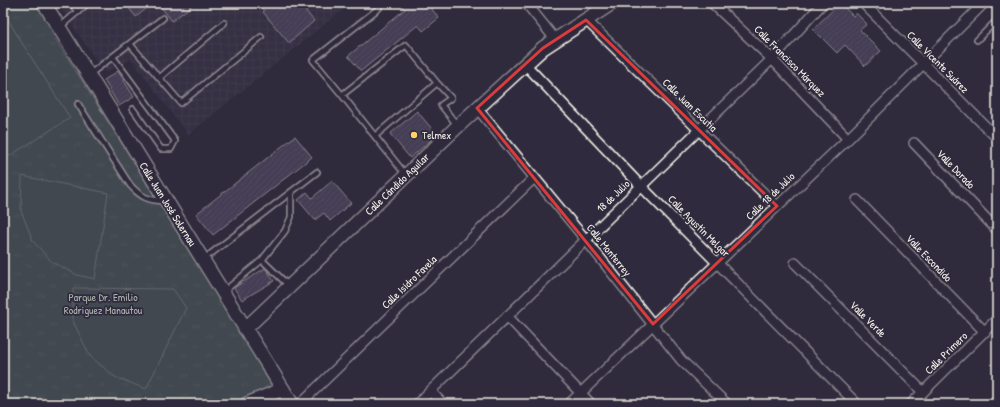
<svg xmlns="http://www.w3.org/2000/svg" width="1000" height="407" viewBox="0 0 1000 407" font-family="'Patrick Hand',sans-serif">
<style>
.industrial{fill:url(#industrial-grid)}
.park{fill:url(#park-tufts);stroke:#a6afa8}
.garden{fill:#586d68;stroke:#a6afa8}
.building{fill:url(#building-hatch);stroke:#f4f1e8}
.lines{fill:none;stroke-linecap:round;stroke-linejoin:round}
.lane-casing{stroke:#f4f1e8;stroke-width:8}
.street-casing{stroke:#f4f1e8;stroke-width:12}
.secondary-casing{stroke:#f4f1e8;stroke-width:16}
.lane{stroke:#2f2a3d;stroke-width:4.5}
.street{stroke:#2f2a3d;stroke-width:9}
.secondary{stroke:#2f2a3d;stroke-width:13}
.marked{fill:none;stroke:#d93c3b;stroke-width:3;stroke-linejoin:round}
.poi-dot{fill:#ffd166;stroke:#2f2a3d;stroke-width:1.5}
.labels{text-anchor:middle;stroke-width:3.5;stroke-linejoin:round;paint-order:stroke}
.street-label{font-size:11px;fill:#f4f1e8;stroke:#2f2a3d}
.poi-label{font-size:11px;fill:#f4f1e8;stroke:#2f2a3d;text-anchor:start}
.park-label{font-size:11px;fill:#aeb6ae;stroke:#2f2a3d}
</style>
<defs>
<pattern id="industrial-grid" width="8" height="8" patternUnits="userSpaceOnUse"><rect width="8" height="8" fill="#3e384e"/><path d="M0 4h8M4 0v8" fill="none" stroke="#514c5f"/></pattern>
<pattern id="park-tufts" width="24" height="20" patternUnits="userSpaceOnUse"><rect width="24" height="20" fill="#586d68"/><path d="M3 7l-1-3M5 7V3M7 7l1-3M15 17l-1-3M17 17v-4M19 17l1-3" fill="none" stroke="#71827e"/></pattern>
<pattern id="building-hatch" width="6" height="6" patternUnits="userSpaceOnUse"><rect width="6" height="6" fill="#615875"/><path d="M-1 1l2-2M0 6l6-6M5 7l2-2" fill="none" stroke="#787089"/></pattern>
</defs>
<rect width="100%" height="100%" fill="#2f2a3d"/>
<filter id="ink" filterUnits="userSpaceOnUse"><feTurbulence type="fractalNoise" baseFrequency=".025" numOctaves="2"/><feDisplacementMap in="SourceGraphic" scale="8" xChannelSelector="R" yChannelSelector="G"/><feConvolveMatrix kernelMatrix="1 2 1 2 8 2 1 2 1" color-interpolation-filters="sRGB"/></filter>
<g filter="url(#ink)">
<path class="industrial" d="M57,3h294l-163,132 -57,-76 -26,14z"/>
<path class="park" d="M3,3h33l17,27 -2,2 224,354 -41,18h-231z"/>
<path class="garden" d="M3,11l17,29 50,78 -67,42z
M22,176l86,17 -13,86 -18,-4 -25,-13 -19,-21 -12,-30z
M73,288l100,1 13,19 -40,81 -31,-12 -25,-21 -17,-35z"/>
<path class="building" d="M125,3h28l-17,14z
M158,3h37l-23,18z
M258,3h41l15,18 -25,22 -26,-31 1,-1z
M399,3h28l12,15 -16,13 -5,-6 -57,46 -13,-15 57,-47z
M840,3l13,13 3,-3 11,11 -7,6 21,21 -16,15 -20,-21 -8,8 -24,-24z
M118,71l16,26 -15,9 -15,-26z
M417,111l20,24 -27,23 -20,-24z
M295,136l17,21 -99,78 -17,-21z
M332,181l19,22 -21,18 -6,-8 -9,7 -17,-20 9,-8 5,6z
M265,268l9,13 -32,19 -8,-12z"/>
<g class="lines">
<defs>
<path id="lane" d="M71,3l7,9
M61,26l27,-23
M977,40l20,-20
M130,44l51,59 80,-66
M113,57l62,84 -4,8h-10l-28,-40
M90,74l73,-56
M159,78l65,-55
M437,83l14,15 -10,7 16,20
M342,95l-29,-35 66,-52
M78,104l52,81c11,12 17,15 33,16
M375,136l62,-53 -31,-38 -64,50 63,79
M204,259l113,-87
M262,260l23,-29 6,-14v-25
M223,292l39,-32 27,26"/>
<path id="street" d="M526,3l29,36
M712,3l60,56 76,80
M863,3l134,135
M586,20l191,186
M525,64l116,122 216,218
M477,108l109,132 95,120 46,44
M914,143l83,87
M857,200l128,132
M795,263l128,129
M507,316l84,88
M430,391l13,13
M300,404l234,-226
M417,404l355,-345 51,-56
M569,404l279,-265 136,-136
M911,404l86,-85"/>
<path id="secondary" d="M44,3l248,401
M245,329l213,-203 85,-78 69,-45
M247,404l36,-15"/>
</defs>
<use href="#lane" class="lane-casing"/>
<use href="#street" class="street-casing"/>
<use href="#secondary" class="secondary-casing"/>
<use href="#lane" class="lane"/>
<use href="#street" class="street"/>
<use href="#secondary" class="secondary"/>
</g>
</g>
<path d="M0 0H1000V407H0ZM586,20l191,186 -124,118 -176,-216 66,-60z" fill="#2f2a3d" fill-opacity=".55" fill-rule="evenodd"/>
<path class="marked" d="M586,20l191,186 -124,118 -176,-216 66,-60z"/>
<circle class="poi-dot" cx="414" cy="135" r="4"/>
<g class="labels">
<g class="street-label">
<text transform="translate(790 61) rotate(45)" y="4">Calle Francisco Márquez</text>
<text transform="translate(938 62) rotate(45)" y="4">Calle Vicente Suárez</text>
<text transform="translate(690 105) rotate(44)" y="4">Calle Juan Escutia</text>
<text transform="translate(956 169) rotate(46)" y="4">Valle Dorado</text>
<text transform="translate(397 184) rotate(-44)" y="4">Calle Cándido Aguilar</text>
<text transform="translate(613 196) rotate(-44)" y="4">18 de Julio</text>
<text transform="translate(770 196) rotate(-44)" y="4">Calle 18 de Julio</text>
<text transform="translate(168 204) rotate(58)" y="4">Calle Juan José Solernau</text>
<text transform="translate(699 226) rotate(45)" y="4">Calle Agustín Melgar</text>
<text transform="translate(609 250) rotate(51)" y="4">Calle Monterrey</text>
<text transform="translate(929 258) rotate(46)" y="4">Valle Escondido</text>
<text transform="translate(409 282) rotate(-44)" y="4">Calle Isidro Favela</text>
<text transform="translate(868 319) rotate(45)" y="4">Valle Verde</text>
<text transform="translate(946 353) rotate(-45)" y="4">Calle Primero</text>
</g>
<g class="poi-label">
<text x="422" y="139">Telmex</text>
</g>
<g class="park-label">
<text x="103" y="301">Parque Dr. Emilio<tspan x="103" dy="13">Rodriguez Manautou</tspan></text>
</g>
</g>
<rect width="1000" height="407" fill="none" stroke="#2f2a3d" stroke-width="16"/>
<rect x="8" y="8" width="984" height="391" fill="none" stroke="#f4f1e8" stroke-width="1.5" filter="url(#ink)"/>
</svg>
